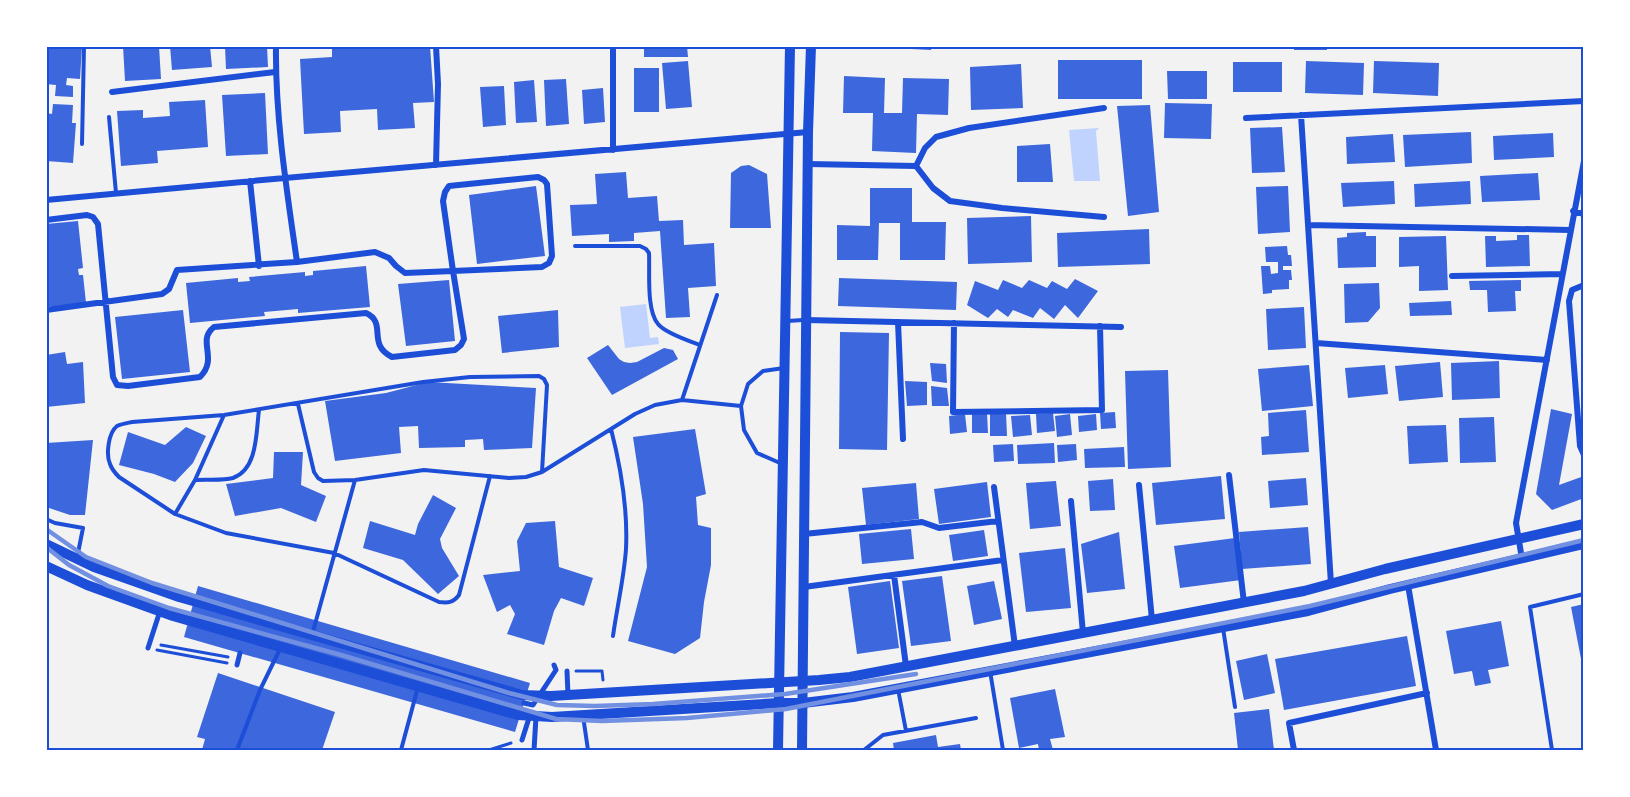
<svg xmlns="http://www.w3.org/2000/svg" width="1630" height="797" viewBox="0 0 1630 797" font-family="'PT Sans Narrow',sans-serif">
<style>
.water{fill:#bfd3fe}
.building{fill:#3d67dc}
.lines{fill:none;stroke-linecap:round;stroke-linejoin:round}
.path{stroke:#1d4ed8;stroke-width:3}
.service{stroke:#1d4ed8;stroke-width:4}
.pedestrian{stroke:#1d4ed8;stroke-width:5}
.minor{stroke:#1d4ed8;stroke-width:6}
.tertiary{stroke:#1d4ed8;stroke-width:10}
.secondary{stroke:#1d4ed8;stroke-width:10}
.rail{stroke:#7290e2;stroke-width:4.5}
.neatline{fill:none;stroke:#1d4ed8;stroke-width:2}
</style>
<rect width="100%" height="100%" fill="#f2f2f2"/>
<path class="water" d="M1099,128l-3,3 4,50h-26l-5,-51z
M646,304l4,34 8,-1 1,7 -34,4 -5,-41z"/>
<path class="building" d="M46,46h36l-2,33 -13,-1 -1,7 7,1v11l-18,-1 1,-11 -10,-1z
M123,46h36l2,33 -36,2z
M170,46h40l2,21 -40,3z
M225,46h42l1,21 -42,2z
M332,46h98l4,56 -21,1 2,25 -37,2 -1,-21 -37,2 1,21 -37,2 -4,-75 32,-2z
M644,46h43l1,11h-44z
M892,46h40l-1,4 -39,-2z
M1294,46h33v4h-33z
M1058,60h84v39h-84z
M688,61l4,46 -26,2 -4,-46z
M1306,61l58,2 -1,32 -58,-2z
M1374,61l65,2 -1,33 -65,-3z
M1233,62h49v30h-49z
M1021,64l2,44 -52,2 -1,-43z
M634,68h25v44h-25z
M1167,71h40v28h-39z
M844,76l41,2 -1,35h18l1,-35 46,1 -1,36 -31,-1 -1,39 -44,-2 1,-38h-30z
M566,79l3,45 -23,2 -2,-46z
M534,80l3,42 -21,1 -2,-41z
M504,86l2,39 -23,2 -3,-40z
M603,88l2,34 -21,2 -2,-34z
M265,93l3,61 -42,2 -4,-61z
M205,100l3,47 -51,4 1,12 -37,3 -4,-55 26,-1v8l27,-2 -1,-14z
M1165,103l47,1 -1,35 -47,-1z
M53,104l20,1 -1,18h4l-3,40 -27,-2v-48l6,1z
M1150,105l9,107 -31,4 -11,-110z
M1282,127l3,45 -33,1 -2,-45z
M1471,132l1,31 -67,4 -2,-32z
M1553,133l1,24 -60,3 -1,-24z
M1393,134l2,28 -48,2 -1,-27z
M1050,144l3,38h-36v-36z
M749,165l18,9 4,54h-41l1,-55 10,-7z
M626,172l2,26 29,-2 2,25 24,-1 1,25 30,-2 2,43 -28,2 2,29 -24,1 -6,-87 -26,2v8l-25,1v-8l-37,2 -2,-31 27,-1 -2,-30z
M1538,173l2,27 -58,2 -2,-26z
M1394,181l1,23 -52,3 -2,-24z
M1470,181l1,23 -56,3 -1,-23z
M536,186l9,70 -68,8 -8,-69z
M1288,186l2,46 -32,2 -2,-47z
M870,188h42v34h34l-1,38h-45v-37h-21l-1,37h-41v-35l33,1z
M1031,216l1,46 -64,2 -1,-46z
M78,221l5,47 -5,1 1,6h4l3,28 -40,4v-83z
M1149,229l1,35 -92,3 -1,-34z
M1366,232v4h10v31l-38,1 -1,-30 10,-1v-4z
M1517,235h12l1,31 -44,1 -1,-31h11v5l21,-1z
M1446,236l2,54 -29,1v-25l-20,1v-30z
M1287,246l1,9h3l1,11h-9v4h8l1,10h-3v9l-17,1v3l-9,1 -2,-28h9l1,8 7,-1v-11h-12l-1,-15z
M366,266l4,41 -72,6v-4l-34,3 1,4 -75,7 -4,-40 52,-5v4l12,-1 -1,-4 56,-5v4l8,-1v-4z
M839,278l118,4 -1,28 -118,-4z
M1075,279l23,12 -20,27 -13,-13 -11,14 -14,-11 -7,10 -20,-8 -5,7 -11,-8 -9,9 -21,-13 8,-24 23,9 5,-10 19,8 7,-8 18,8 5,-7 15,8z
M449,280l6,61 -49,5 -8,-62z
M1521,280v11h-6l1,20 -28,1 -1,-22h-17l-1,-9z
M1379,283l1,25 -12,14 -23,1 -1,-39z
M1451,301l1,14 -42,1 -1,-13z
M1304,307l2,41 -38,2 -2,-41z
M183,310l7,62 -68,7 -7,-62z
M558,310l1,37 -57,6 -4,-37z
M840,332l49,1 -2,117 -48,-1z
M608,345l11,14 5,3 6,1 7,-1 27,-14 9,2 5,9 -66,36 -25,-37z
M65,352l2,12 16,-2 2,41 -39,4v-52z
M1499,361l1,37 -48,2 -1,-37z
M1440,362l3,35 -44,4 -4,-35z
M930,363l16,1 1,19 -15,-2z
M1309,365l4,41 -51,5 -4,-42z
M1385,365l3,29 -40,4 -3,-30z
M1168,370l3,97 -43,2 -3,-98z
M905,381l22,1v23l-20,1z
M428,382l108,6 -4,60 -48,2 -1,-11 -18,1v7l-46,1 -1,-22 -19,1 2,26 -66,8 -10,-60 61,-8z
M931,386l16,2 2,18h-17z
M1551,409l21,5 -13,71 25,-9v22l-32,12 -16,-16z
M1306,410l3,42 -47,3 -1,-18 8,-1 -1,-23z
M1115,412l1,16 -15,1 -1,-16z
M987,413l1,20h-16v-19z
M1006,413l1,23h-17v-22z
M1053,413l2,18 -18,2 -1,-19z
M965,414l2,18 -17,2 -1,-18z
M1070,414l2,21 -15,2 -2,-21z
M1096,414l1,16 -18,2 -1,-16z
M1030,415l2,20 -19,2 -2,-21z
M1494,417l2,45 -36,1 -1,-45z
M1446,425l2,37 -39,2 -2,-38z
M186,427l20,9 -13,27 -18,19 -21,-8 -35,-9 9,-33 37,13z
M695,429l11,65 -10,3 2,28 13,3v37l-7,37 -4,36 -25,16 -47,-13 19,-74 -4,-63 -10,-67z
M93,440l-8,75h-15l-24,-8v-64z
M1054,443l1,20 -37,1 -1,-19z
M1013,444l1,17 -20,1 -1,-17z
M1076,444l1,16 -19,2 -1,-17z
M1124,447l1,20 -40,1 -1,-19z
M274,452h29l-2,33 25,11 -10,26 -35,-14 -46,8 -9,-32 47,-6z
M1221,476l4,43 -69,6 -4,-42z
M1306,478l2,27 -38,3 -2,-27z
M1113,479l2,31 -25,1 -2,-30z
M1056,481l5,45 -31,3 -4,-46z
M987,482l4,35 -52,7 -5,-35z
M916,483l3,36 -53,6 -4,-37z
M433,495l23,13 -16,31 2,9 17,28 -21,18 -35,-34 -40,-12 7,-27 45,14 3,-11z
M555,521l4,46 34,11 -9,28 -23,-8 -7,13 -10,34 -37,-11 8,-20 -5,-9 -13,7 -14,-37 37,-4 -3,-30 9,-18z
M1308,527l3,37 -69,5 -3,-37z
M911,529l3,30 -52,5 -3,-30z
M984,530l4,26 -35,5 -4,-26z
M1119,532l6,57 -38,4 -6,-49z
M1235,538l6,42 -61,8 -6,-42z
M1065,548l6,60 -45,4 -7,-59z
M942,576l9,65 -40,5 -9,-65z
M890,581l9,67 -42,6 -9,-67z
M994,581l8,38 -28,6 -7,-39z
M198,586l332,97 -15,49 -331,-95z
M1584,604v60h-2l-11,-57z
M1501,621l8,45 -21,4 3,13 -16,3 -3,-15 -18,3 -8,-43z
M1407,636l9,50 -132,24 -9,-51z
M1267,654l8,39 -31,7 -8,-39z
M218,673l117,39 -13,38h-120l3,-11 -8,-2z
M1055,689l10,48 -15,2 3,11h-14l-1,-6 -19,4 -9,-50z
M1269,709l5,41h-36l-4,-37z
M936,735l2,12 22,-3 1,6h-67l-1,-7z"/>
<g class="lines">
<path class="path" d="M161,645l67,12
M157,650l70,13
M576,671h26l1,9
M489,750l22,-7"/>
<path class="service" d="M109,117l7,76
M82,144l2,-98
M575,246h65l6,3 3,4c1,18 -3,57 9,71 7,9 31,17 42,21
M787,321l16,-1
M682,400l35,-105
M298,404l16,68 4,6 5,3 32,-1 69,-10 85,8 17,-1 16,-5 93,-58 20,-9 27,-5 59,6
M611,429c10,39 17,79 15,120 -2,29 -9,58 -13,87
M780,463l-23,-10 -13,-23 -3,-24 7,-22 15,-13 21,-3
M490,476l-31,119c-6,8 -11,8 -20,7l-105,-49 -108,-20 -51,-19 -56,-37c-4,-4 -7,-7 -9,-13 -4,-9 -2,-31 7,-38 4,-2 10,-3 15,-4l92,-7 199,-33 47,-5 69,-1 5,3 3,6 -5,87
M195,480c11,-1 27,1 38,-2 25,-9 23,-46 26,-68
M175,514l20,-34 29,-65
M46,519l9,4 28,5 -6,30
M1223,628l12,79
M312,635l43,-155
M990,671l13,79
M898,689l8,42
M583,716l5,34
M237,750l23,-60 20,-41
M401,750l17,-63
M864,750l19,-15 93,-17
M1552,750l-22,-143 54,-13"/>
<path class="pedestrian" d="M148,648l12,-37
M237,665l3,-12
M567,671l1,24
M524,703l9,2 23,-35 -2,-5
M522,740l8,-25
M534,750l2,-33"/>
<path class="minor" d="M276,46c-1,71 11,146 21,216
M613,46v104
M112,92l163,-20
M1301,115l30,469
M1246,118l338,-17
M808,164l108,2
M436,165l2,-81 -2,-38
M916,166l9,-18 11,-11 33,-9 135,-20
M916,166l17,22 17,13 52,7 102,9
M250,181l9,85
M46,200l239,-22 523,-46
M1573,211l11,3
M46,220l41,-5 6,2 5,7 15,153 4,8 11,1 72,-9c19,-19 -4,-36 14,-50l152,-14c22,10 0,31 26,44l63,-7 6,-5 3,-6 -11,-68 89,-4 7,-4 3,-7 -5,-72 -3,-4 -6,-3 -89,9 -4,6 -2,9 10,70 -48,2 -9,-7 -7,-8 -14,-6 -78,10 -120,8 -8,19 -7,5 -116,16
M1308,225l262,5
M1452,276l110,-2
M1584,285l-12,5 -3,11 11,145 4,9
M806,320l315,7
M898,322l5,117
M954,323l-1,89 149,-2 -2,-84
M1316,343l231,17
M1229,475l15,128
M1139,485l13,135
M994,487l21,159
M1071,501l12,132
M804,534l118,-12 17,6 59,-7
M1522,559l-6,-36 68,-362
M894,575l12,91
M1408,585l28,165
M804,587l199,-27
M1294,750l-5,-27 138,-30"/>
<path class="tertiary" d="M778,750l12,-704
M802,750l6,-618 3,-86"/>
<path class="secondary" d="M46,544l48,23 85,30 343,98 29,1 268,-16 31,-3 454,-86 81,-22 199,-45
M46,566l41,19 86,31 345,99 34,2 227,-14h24l50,-6 455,-86 82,-22 194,-45"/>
<path class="rail" d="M46,529l40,28 66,26 357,110 48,12 38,1 58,-2 132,-10 131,-20
M46,547l23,18 39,21 61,22 172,47 215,64 46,2 85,-3 99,-9 524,-103 274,-66"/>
</g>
<rect width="1630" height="797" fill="none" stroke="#ffffff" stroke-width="96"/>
<rect x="48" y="48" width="1534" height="701" class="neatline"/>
</svg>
